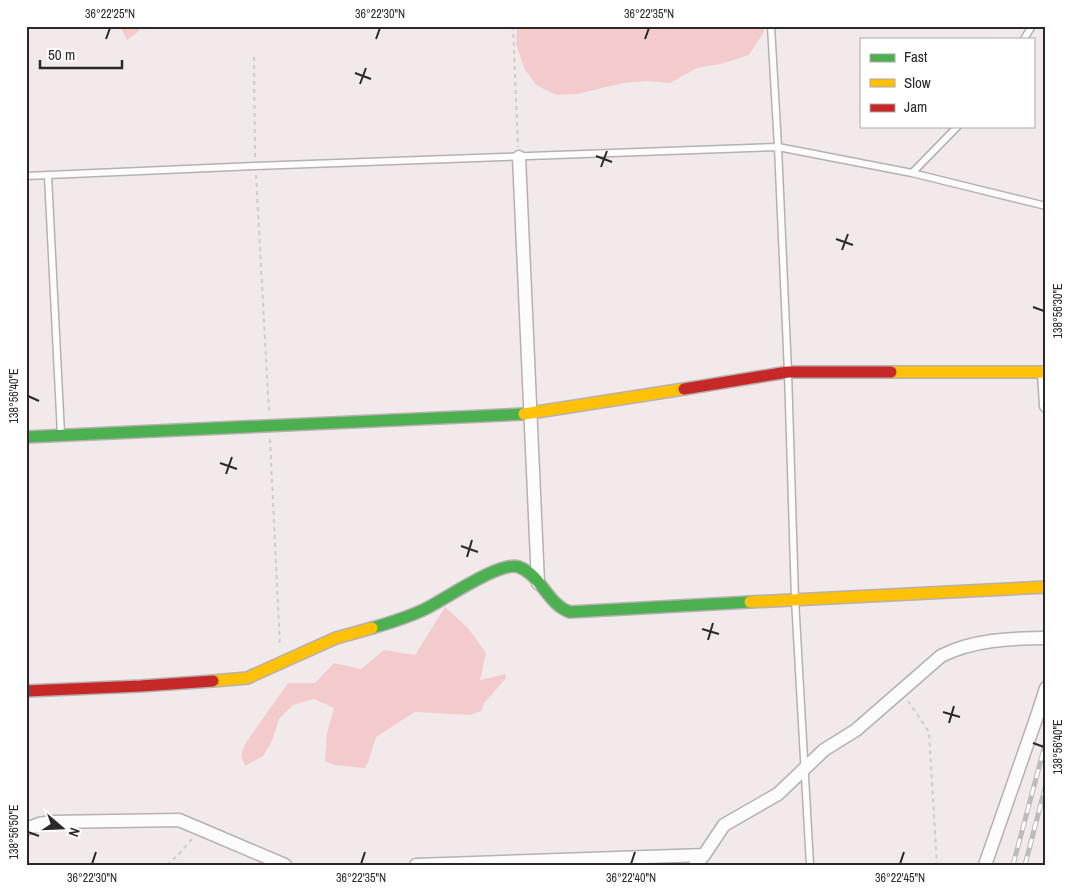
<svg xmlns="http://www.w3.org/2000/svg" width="1072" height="891" viewBox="0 0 1072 891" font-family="'Archivo Narrow',sans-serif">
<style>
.green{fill:#f4cbcd}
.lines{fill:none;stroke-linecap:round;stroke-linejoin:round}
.lane-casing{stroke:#b6b0b0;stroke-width:9}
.street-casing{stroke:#b6b0b0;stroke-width:15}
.fast-casing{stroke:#b6b0b0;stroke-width:14}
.slow-casing{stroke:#b6b0b0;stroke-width:14}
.jam-casing{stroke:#b6b0b0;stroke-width:14}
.path{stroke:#cdcbcb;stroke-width:2;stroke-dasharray:4 4;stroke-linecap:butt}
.lane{stroke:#fdfcfc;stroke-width:6}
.street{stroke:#fdfcfc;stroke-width:12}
.fast{stroke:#4caf50;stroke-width:11}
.slow{stroke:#ffc107;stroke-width:11}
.jam{stroke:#c62828;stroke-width:11}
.rail-casing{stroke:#bdbcbc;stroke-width:5}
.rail{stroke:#fff;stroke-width:3;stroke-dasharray:9;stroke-linecap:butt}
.ticks{fill:none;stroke:#2d2828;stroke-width:2}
.neatline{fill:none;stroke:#2d2828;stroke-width:2}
.ticks-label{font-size:12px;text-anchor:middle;fill:#2d2828}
</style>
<rect width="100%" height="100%" fill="#f2eaea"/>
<path class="green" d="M120,26h22l-4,6 -11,8z
M517,26h247v6l-15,23 -28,9 -24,4 -27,15 -23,-2 -24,2 -46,11 -21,1 -20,-10 -12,-17 -8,-24z
M445,607l23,21 18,25 -6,27 25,-6 1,4 -21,24 -4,9 -11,4 -55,-3 -39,25 -8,26 -3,5 -31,-3 -9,-4 2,-28 7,-25 -20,-9 -21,6 -14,14 -7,22 -9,15 -18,10 -4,-11 4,-11 43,-61h27l19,-20 27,6 23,-19 31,5z"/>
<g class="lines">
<defs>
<path id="lane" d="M771,26l7,121 10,225 7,227 15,266
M1024,39l8,-13
M912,173l46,-47
M26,176l229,-10 523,-19 134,26 134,33
M48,176l13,258"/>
<path id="street" d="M519,157l19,426
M1044,372l2,34
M26,829l13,-5 12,-2 128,-2 106,45
M416,865l288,-10
M695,865l9,-10 20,-30 54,-31 46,-44 32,-20 85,-74c31,-16 70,-18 105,-18
M985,865l52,-149 9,-28"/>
<path id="fast" d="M26,437l498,-23
M372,628c17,-5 34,-10 51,-18 20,-9 77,-50 96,-43 22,8 29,38 51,45l180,-10"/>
<path id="slow" d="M891,372h155
M524,414l160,-25
M750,602l296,-15
M213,681l34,-3 89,-40 36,-10"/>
<path id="jam" d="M684,389l104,-17h103
M26,691l115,-5 72,-5"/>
</defs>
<use href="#lane" class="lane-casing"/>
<use href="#street" class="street-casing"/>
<use href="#fast" class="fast-casing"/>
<use href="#slow" class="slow-casing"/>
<use href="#jam" class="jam-casing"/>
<path class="path" d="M513,26l5,121
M254,57l1,100
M256,175l13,237
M270,439l10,208
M908,701l21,31 8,133
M167,865l11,-10 14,-16"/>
<use href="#lane" class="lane"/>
<use href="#street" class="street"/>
<use href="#fast" class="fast"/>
<use href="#slow" class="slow"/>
<use href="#jam" class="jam"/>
<defs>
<path id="rail" d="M1013,865l33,-124
M1025,865l21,-81"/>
</defs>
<use href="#rail" class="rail-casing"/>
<use href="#rail" class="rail"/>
</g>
<path class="ticks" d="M106,39l4,-11M376,39l4,-11M645,39l4,-11M355,73l16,6M360,84l6,-16M596,156l16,6M601,167l6,-16M836,239l17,6M842,250l6,-16M1033,307l11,4M28,396l11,5M220,463l17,6M226,474l6,-17M461,546l17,6M467,557l5,-17M702,629l17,5M708,640l5,-17M943,712l17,5M949,723l5,-17M1033,743l11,4M28,832l11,4M92,864l4,-12M361,864l4,-12M631,864l4,-12M900,864l4,-12"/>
<rect width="1072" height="891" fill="none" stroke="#ffffff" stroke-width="55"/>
<rect x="860" y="38" width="175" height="90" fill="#ffffff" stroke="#aba9a9"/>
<rect x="870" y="54" width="25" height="8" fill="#4caf50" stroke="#aba9a9"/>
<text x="904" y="62" font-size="15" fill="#2d2828">Fast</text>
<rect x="870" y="79" width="25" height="8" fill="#ffc107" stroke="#aba9a9"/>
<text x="904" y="88" font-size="15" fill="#2d2828">Slow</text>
<rect x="870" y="104" width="25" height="8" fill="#c62828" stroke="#aba9a9"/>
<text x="904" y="112" font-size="15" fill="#2d2828">Jam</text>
<g transform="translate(62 828) rotate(109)" stroke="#ffffff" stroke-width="4" paint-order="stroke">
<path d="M0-4L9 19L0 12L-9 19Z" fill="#2d2828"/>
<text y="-8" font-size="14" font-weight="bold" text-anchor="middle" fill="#2d2828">N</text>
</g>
<path d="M40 60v8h82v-8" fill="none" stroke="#2d2828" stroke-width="2.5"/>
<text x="48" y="60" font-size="15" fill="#2d2828" stroke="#ffffff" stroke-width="4" paint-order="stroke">50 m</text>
<rect x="28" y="28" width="1016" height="836" class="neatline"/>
<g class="ticks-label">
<text x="110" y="18">36°22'25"N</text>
<text x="380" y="18">36°22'30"N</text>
<text x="649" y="18">36°22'35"N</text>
<text transform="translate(1058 311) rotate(-90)" y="4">138°56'30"E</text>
<text transform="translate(14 396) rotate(-90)" y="4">138°56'40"E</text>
<text transform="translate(1058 747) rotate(-90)" y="4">138°56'40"E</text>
<text transform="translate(14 832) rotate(-90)" y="4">138°56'50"E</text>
<text x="92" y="882">36°22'30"N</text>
<text x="361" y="882">36°22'35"N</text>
<text x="631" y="882">36°22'40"N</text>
<text x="900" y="882">36°22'45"N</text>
</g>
</svg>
